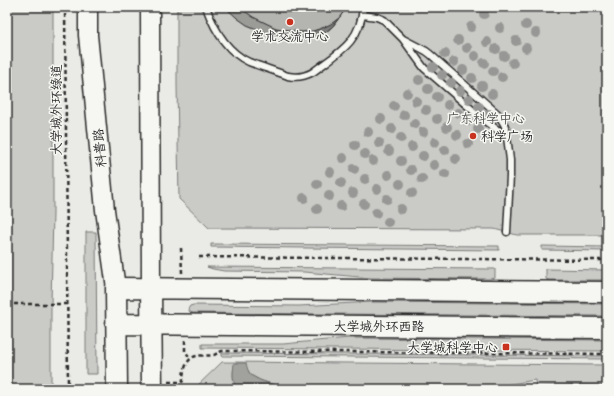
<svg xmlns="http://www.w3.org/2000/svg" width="614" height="396" viewBox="0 0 614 396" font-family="Mynerve,'LXGW WenKai TC',sans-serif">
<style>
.green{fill:#cacac7;stroke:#7a7a79}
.water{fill:#a1a19e;stroke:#727270}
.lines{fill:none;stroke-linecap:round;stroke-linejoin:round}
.lane-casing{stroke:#2b2b2b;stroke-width:9}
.secondary-casing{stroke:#2b2b2b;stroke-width:21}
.primary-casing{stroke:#2b2b2b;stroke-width:23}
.path{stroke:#2b2b2b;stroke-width:2.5;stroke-dasharray:4 3;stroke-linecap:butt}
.lane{stroke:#f6f6f2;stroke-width:6}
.secondary{stroke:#f6f6f2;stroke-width:18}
.primary{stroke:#f6f6f2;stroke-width:20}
.tree{fill:#979795}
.wall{fill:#9b9b98;stroke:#2b2b2b}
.shaded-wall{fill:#7e7e7c;stroke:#2b2b2b}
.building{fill:#b4b4b1;stroke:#2b2b2b}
.poi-dot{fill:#c8321e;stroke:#f6f6f2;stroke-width:1.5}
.labels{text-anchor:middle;stroke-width:3;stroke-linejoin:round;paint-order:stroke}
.poi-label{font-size:13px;fill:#2b2b2b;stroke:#f6f6f2}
.street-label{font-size:13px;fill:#2b2b2b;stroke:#f6f6f2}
.park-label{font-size:13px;fill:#535352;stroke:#f6f6f2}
</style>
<rect width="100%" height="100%" fill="#eaeae6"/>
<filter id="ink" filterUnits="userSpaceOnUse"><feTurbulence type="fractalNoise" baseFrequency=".025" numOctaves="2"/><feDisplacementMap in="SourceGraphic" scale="8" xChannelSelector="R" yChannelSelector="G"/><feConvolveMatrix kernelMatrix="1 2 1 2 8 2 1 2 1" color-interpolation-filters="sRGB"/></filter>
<g filter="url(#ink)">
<path class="green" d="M7,7h46v206l-2,91v85h-44z
M177,7h430v228h-90l-23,-6 -285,-1 -30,-29 -2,-114z
M86,232h10l1,142h-11z
M211,244l288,2v4l-288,-3z
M542,246l65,1v4l-65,-1z
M207,267l288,2v9l-5,1 -119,-1 -67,-6 -80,-1 -11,-2z
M546,269l61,1v10h-58l-3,-1z
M373,302l234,2v12l-414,-3 -3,-1 -2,-3 2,-3 3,-1 106,1z
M349,338l258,2v11l-405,-3v-4h81z
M222,353l385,3v3l-385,-3z
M222,362l385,3v21l-32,-1 -39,3 -1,-8 -36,6 -12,3h-199l-19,-6 -9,-3 -9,-5 -3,-5 -13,-7c-3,10 -3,17 2,26h-43z"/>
<path class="water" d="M234,363h12c1,4 2,9 5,12 7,6 28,12 37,14h-51c-5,-9 -4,-16 -3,-26z"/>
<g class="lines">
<defs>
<path id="lane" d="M206,7c8,22 21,45 43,55 13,5 26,9 39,14 9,2 16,1 25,-4 25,-19 48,-30 50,-65
M363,15l14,2 7,3 19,19 21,29 61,53 14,10 8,8
M403,39l23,12 4,3 68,60 6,10 2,5 4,31v16l-3,56"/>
<path id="secondary" d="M88,7v28l17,175 11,78
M150,7l1,281"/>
<path id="primary" d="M151,288l1,101
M116,324l491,4
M117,389l-1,-101 491,4"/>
</defs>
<use href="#lane" class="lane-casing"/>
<use href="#secondary" class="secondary-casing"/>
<use href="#primary" class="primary-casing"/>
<path class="path" d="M65,7l3,382
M181,248l1,25
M199,257l408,3
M7,304h61
M185,340v11l6,8
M168,382h15
M181,389c3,-7 1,-14 4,-21 6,-17 16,-11 29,-13 2,-1 5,-3 8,-4l385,3"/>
<use href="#lane" class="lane"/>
<use href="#secondary" class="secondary"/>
<use href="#primary" class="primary"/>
</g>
<g class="tree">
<circle cx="484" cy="14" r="5"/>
<circle cx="526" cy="25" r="5"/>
<circle cx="471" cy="27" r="5"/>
<circle cx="500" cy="28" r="5"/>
<circle cx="536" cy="33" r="5"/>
<circle cx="458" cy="40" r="5"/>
<circle cx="516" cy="41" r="5"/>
<circle cx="487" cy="42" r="5"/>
<circle cx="467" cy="48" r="5"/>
<circle cx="526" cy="48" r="5"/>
<circle cx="496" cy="49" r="5"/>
<circle cx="445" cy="54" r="5"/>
<circle cx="475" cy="56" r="5"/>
<circle cx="504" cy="56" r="5"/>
<circle cx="454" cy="62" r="5"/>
<circle cx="484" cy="63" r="5"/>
<circle cx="513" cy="63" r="5"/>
<circle cx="433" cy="67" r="5"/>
<circle cx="463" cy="70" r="5"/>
<circle cx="493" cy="71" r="5"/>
<circle cx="442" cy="75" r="5"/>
<circle cx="502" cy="77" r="5"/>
<circle cx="472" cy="78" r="5"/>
<circle cx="419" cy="80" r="5"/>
<circle cx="451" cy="83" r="5"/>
<circle cx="482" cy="86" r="5"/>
<circle cx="428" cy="89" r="5"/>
<circle cx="460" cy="91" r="5"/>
<circle cx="407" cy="93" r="5"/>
<circle cx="492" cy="94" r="5"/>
<circle cx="437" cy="97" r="5"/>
<circle cx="469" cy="99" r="5"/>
<circle cx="416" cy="101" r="5"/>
<circle cx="448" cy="105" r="5"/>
<circle cx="394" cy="106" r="5"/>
<circle cx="479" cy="107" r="5"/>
<circle cx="426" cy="110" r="5"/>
<circle cx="458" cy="113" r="5"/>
<circle cx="489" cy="114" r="5"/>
<circle cx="404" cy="115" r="5"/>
<circle cx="381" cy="119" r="5"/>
<circle cx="437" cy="119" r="5"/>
<circle cx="468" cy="121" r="5"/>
<circle cx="415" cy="124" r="5"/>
<circle cx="447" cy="127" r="5"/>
<circle cx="392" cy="129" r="5"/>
<circle cx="478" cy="129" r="5"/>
<circle cx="368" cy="132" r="5"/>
<circle cx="423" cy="132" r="5"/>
<circle cx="457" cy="135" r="5"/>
<circle cx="401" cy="138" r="5"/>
<circle cx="435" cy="142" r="5"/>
<circle cx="379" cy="143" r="5"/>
<circle cx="468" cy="144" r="5"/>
<circle cx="355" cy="145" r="5"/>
<circle cx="412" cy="147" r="5"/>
<circle cx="445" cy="150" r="5"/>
<circle cx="389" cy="151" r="5"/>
<circle cx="365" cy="154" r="5"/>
<circle cx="423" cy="156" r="5"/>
<circle cx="343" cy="158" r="5"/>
<circle cx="456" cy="159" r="5"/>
<circle cx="373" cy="161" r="5"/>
<circle cx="401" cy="161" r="5"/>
<circle cx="434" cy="165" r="5"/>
<circle cx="354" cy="169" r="5"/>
<circle cx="411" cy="170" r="5"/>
<circle cx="330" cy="172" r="5"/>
<circle cx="445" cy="174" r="5"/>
<circle cx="388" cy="175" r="5"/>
<circle cx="365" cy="179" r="5"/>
<circle cx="422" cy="179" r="5"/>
<circle cx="341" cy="183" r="5"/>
<circle cx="317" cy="184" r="5"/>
<circle cx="400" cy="184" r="5"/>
<circle cx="377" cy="189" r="5"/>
<circle cx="353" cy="193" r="5"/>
<circle cx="412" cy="193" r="5"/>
<circle cx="329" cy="196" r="5"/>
<circle cx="304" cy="198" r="5"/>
<circle cx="387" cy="199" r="5"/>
<circle cx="364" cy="204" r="5"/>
<circle cx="341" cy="206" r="5"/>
<circle cx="317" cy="209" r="5"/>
<circle cx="401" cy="209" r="5"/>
<circle cx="376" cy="213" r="5"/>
<circle cx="388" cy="222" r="5"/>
</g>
<path class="wall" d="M225,7h122l-14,19 -7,6 -9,4 -10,3 -11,1 -13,-2 -12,-3 -24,-10 -10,-7z"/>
<path class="shaded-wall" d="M347,7l-14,19 -7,6 -9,4 -10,3 -11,1 -13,-2 -12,-3 5,-7z"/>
<path class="building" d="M239,7h108l-8,11 -8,6 -9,4 -9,3 -11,1 -14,-2 -12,-2 -23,-11z"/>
</g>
<g class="poi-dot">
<circle cx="290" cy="22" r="4"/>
<circle cx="473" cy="136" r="4"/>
<rect x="502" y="343" width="8" height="8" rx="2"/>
</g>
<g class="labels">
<g class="poi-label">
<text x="290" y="41">学术交流中心</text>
<text x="481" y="141" text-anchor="start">科学广场</text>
<text x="498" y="352" text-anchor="end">大学城科学中心</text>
</g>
<g class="street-label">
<text transform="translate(56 110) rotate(-90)" y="5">大学城外环绿道</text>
<text transform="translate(99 148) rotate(-95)" y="5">科普路</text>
<text x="379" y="331">大学城外环西路</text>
</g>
<g class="park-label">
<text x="486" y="123">广东科学中心</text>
</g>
</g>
<rect width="614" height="396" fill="none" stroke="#f6f6f2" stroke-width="24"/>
<rect x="12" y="12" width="590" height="372" fill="none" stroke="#2b2b2b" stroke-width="1.5" filter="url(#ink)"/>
</svg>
